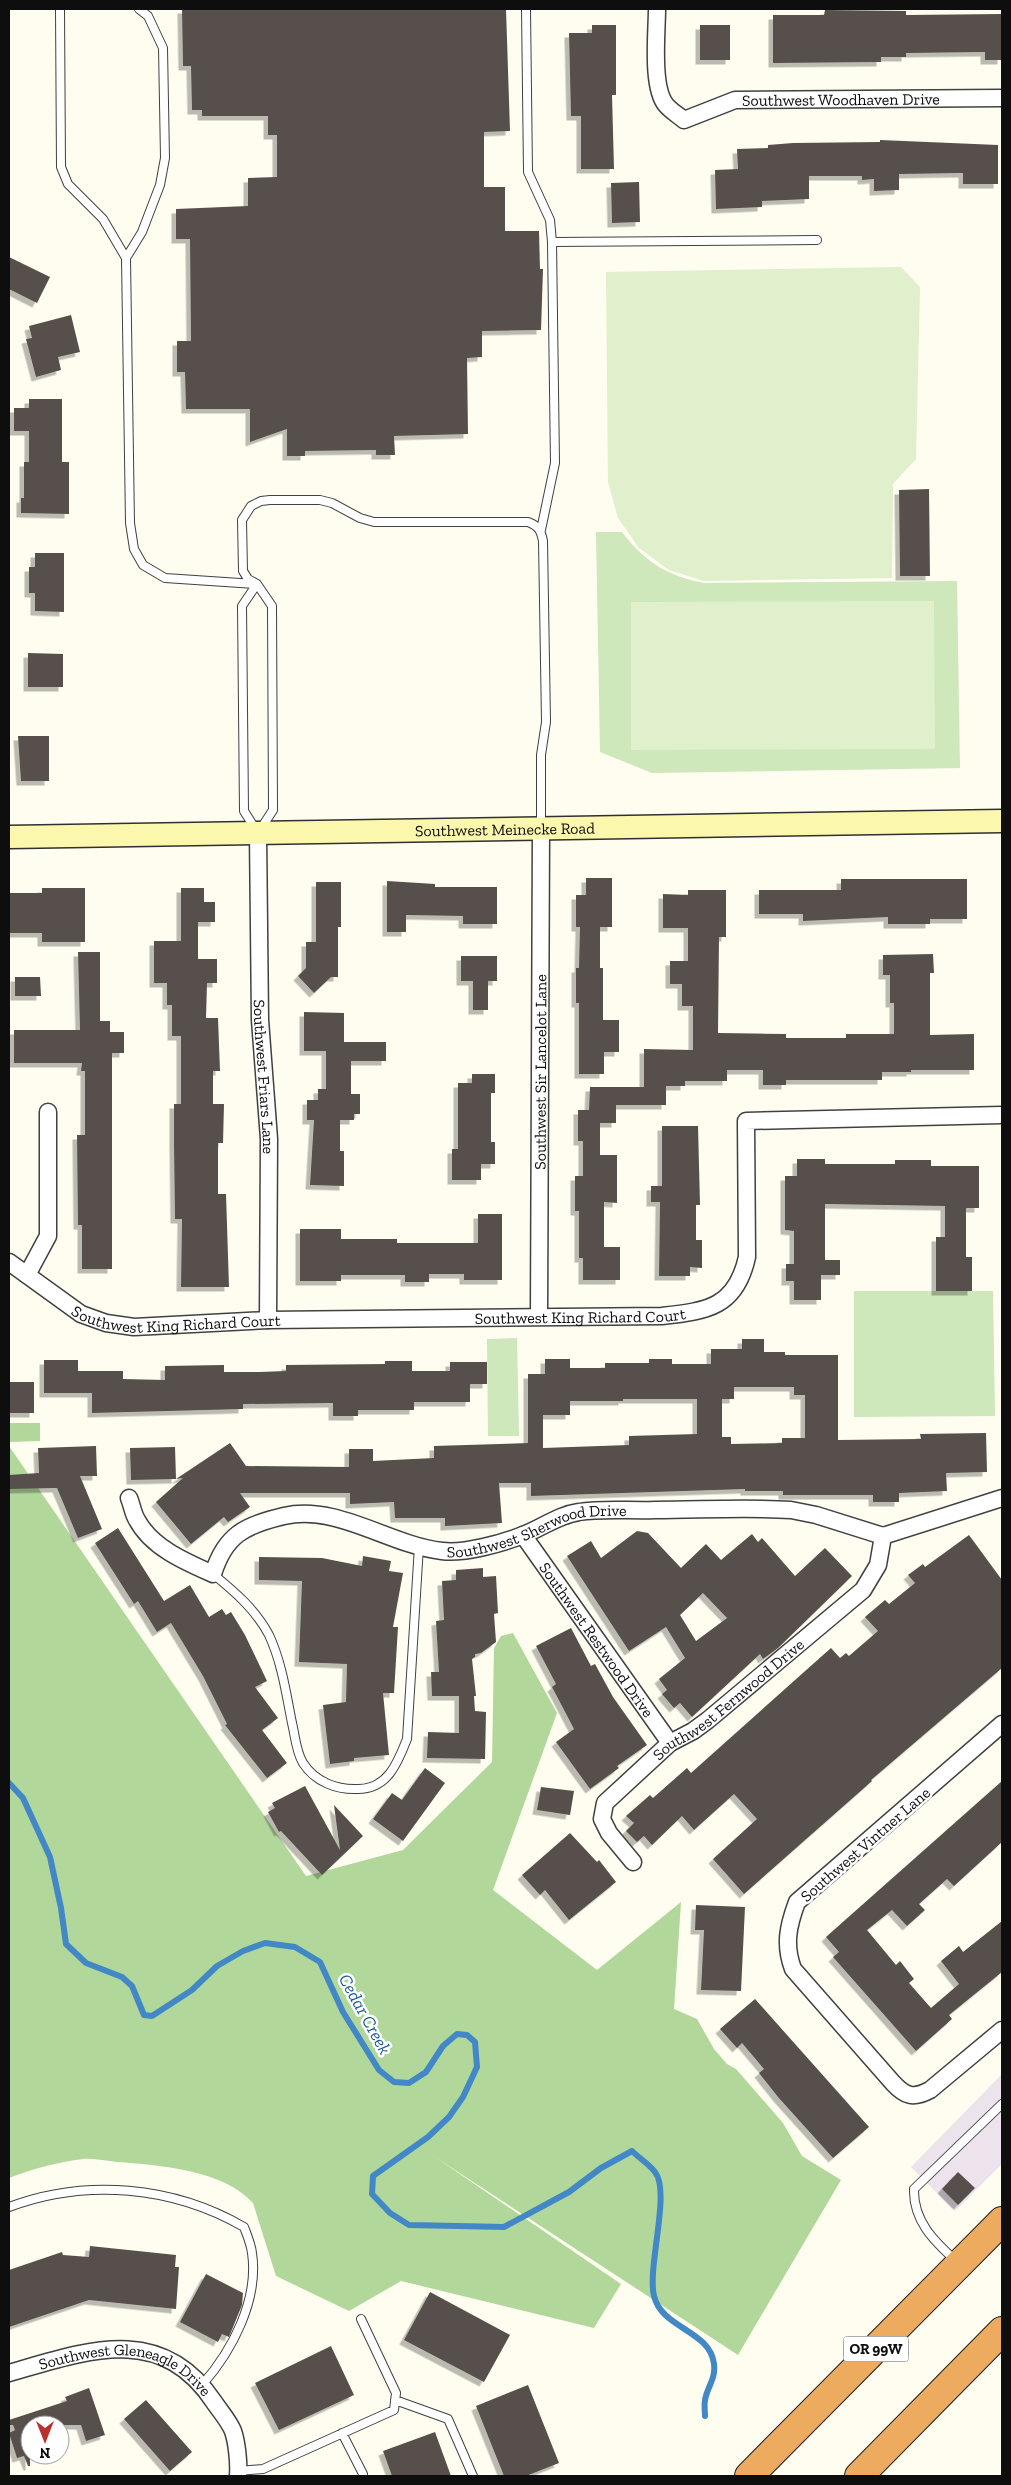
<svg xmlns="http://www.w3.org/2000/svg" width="1011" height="2485" viewBox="0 0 1011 2485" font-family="'Zilla Slab',serif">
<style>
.industrial{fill:#ece3ec}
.green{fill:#cee7bb}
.forest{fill:#b1d79b}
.pitch{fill:#e0efcc}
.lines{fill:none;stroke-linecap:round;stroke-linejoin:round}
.stream{stroke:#4287c6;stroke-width:6}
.building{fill:#56504b;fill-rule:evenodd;filter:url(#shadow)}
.lane-casing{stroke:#414141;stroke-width:10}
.street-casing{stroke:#414141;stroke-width:19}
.secondary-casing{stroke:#303030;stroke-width:25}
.highway-casing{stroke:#1f1f1f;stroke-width:30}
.lane{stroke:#fff;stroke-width:8}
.street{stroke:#fff;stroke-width:16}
.secondary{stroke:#fbf8ae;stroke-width:22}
.highway{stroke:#edab60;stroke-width:28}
.labels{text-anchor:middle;stroke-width:5;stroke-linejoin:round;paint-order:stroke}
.shield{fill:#fff;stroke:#565656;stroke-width:1}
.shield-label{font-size:15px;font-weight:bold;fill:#0e0e0e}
.street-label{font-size:16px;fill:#0e0e0e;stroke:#fff}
.water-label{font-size:18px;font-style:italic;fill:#1d5a9a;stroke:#fff}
</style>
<defs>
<filter id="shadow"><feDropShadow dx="-4.5" dy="4.5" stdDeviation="0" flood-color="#0004"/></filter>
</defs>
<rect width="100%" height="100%" fill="#fefdf0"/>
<path class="industrial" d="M1002,2074v90l-47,47 -44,-44z"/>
<path class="green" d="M596,532h26c22,29 46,45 83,51l252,-2 3,187 -308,5 -52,-21z
M854,1291h139l2,125 -141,1z
M517,1338l2,98h-31l-1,-97z"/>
<path class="forest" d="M9,1423h31v18l-31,1z
M9,1446l297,430 97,-26 89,-88 2,-114 7,-12 12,-3 44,80 -64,177 104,80 84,-68 -7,107 23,10 17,30 13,15 9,5 47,54 19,33 39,24 -103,175 -303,-198 186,127 -27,44 -193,-47 -52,30 -73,-35 -23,-73c-29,-33 -95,-38 -136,-41 -11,-1 -23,-4 -34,-3 -25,3 -51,10 -74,19z"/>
<path class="pitch" d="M901,267l19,20 -4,172 -23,25 -1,94 -188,3 -35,-11 -30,-22 -21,-30 -10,-36 -2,-210z
M934,601l1,148 -304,1v-148z"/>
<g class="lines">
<path class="stream" d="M9,1783l14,15 27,59 11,51 5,36 20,19 36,14 10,9 12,29 8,1 40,-26 25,-24 26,-15 22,-8 30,4 25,15 23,50 36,58 15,12 15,1 17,-11 17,-26 14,-12 10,1 8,7 2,25 -14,30 -14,20 -21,20 -55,39 -1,18 18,19 19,12 95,2 65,-35 32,-24 31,-17c7,7 17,13 23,21 16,20 -8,95 -1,124 8,33 56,34 60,68 2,15 -7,23 -9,36 -1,5 0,11 0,16"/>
</g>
<path class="building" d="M182,9h324l4,122 -26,1v55h21v44h34l1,38h3l-2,61 -59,1v26l-15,1 1,76 -74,2 1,19h-19v-5l-71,1v5h-18v-27l-37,13v-33h-64l-1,-37h-8v-31h14l-1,-102h-14v-30l72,-3v-28l29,-1v-42h-9v-19h-66v-6h-10l-1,-44h-8z
M825,10l81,1v4l96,-1v46h-17v-8l-79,1v4h-25v5l-108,1v-48h51z
M592,25h24v70h-4l2,74h-33v-53h-10l-2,-83h23z
M700,25h30v35h-30z
M880,140l118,5v39h-35v-11l-64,1v16l-25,1v-12l-12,1v-4h-53v23l-47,2v6l-46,2 -1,-39 23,-1 -1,-20 31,-1v-3l25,-2 87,-1z
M639,182l1,40 -28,1 -1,-40z
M9,257l41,20 -13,26 -28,-14z
M71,315l9,37 -22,5 3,13 -25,7 -10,-38 6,-1 -3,-12z
M29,399h33v63h7v52l-48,-1v-15h3v-36h5v-31h-15v-23h15z
M929,489l1,87h-30l-1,-86z
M35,553h29v59l-29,-1v-18h-6v-26h6z
M28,653l35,1v33h-35z
M18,736h31v45h-28z
M586,878h26v49h-12v41h3v52h16v32h-15v22h-25v-71h-3v-35h3l1,-41h-4v-32h10z
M841,879h126v40h-37v5h-42v-7l-85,4v-7h-44v-24h82z
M387,881l48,3v3h62v37h-34v-8l-57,-1v17h-19z
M316,882h25v45h-3v50h-7l-17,16 -16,-17 8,-8v-26h10z
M42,888h43v54h-43v-9h-33v-40h33z
M181,888h23v14h11v20h-17v37h19v24h-10l-1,35h12l2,53h-7v33h11l-1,39h-5v51h8l3,93h-48l1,-68h-7l-1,-76v-39h7v-68h-9v-31h-5v-22h-13v-42h27z
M688,890h38v47h-7l-1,96 68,1v4h60v-4h48v-31h-4v-28h-7v-20l50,-1 1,19h-4v62l44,-1v36h-63v2h-29v8h-96v5h-23v-15h-36v11h-42v5h-19v19h-50v18h-16v32h17v48l-13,-1v45h16v33h-37v-22h-4v-47h-4v-35h8v-35h-5v-31h11l1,-23h54v-38l49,1v-44h-11v-22h-12v-23h18v-33h-25v-34l25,1z
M78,952h22v69h10v11h14v21h-12v216h-30v-44h-4l-1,-90h8v-64h-4l1,-8h-68v-33h66z
M461,956h36v25h-9v29h-15v-29h-12z
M15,977h25l1,19h-26z
M304,1012l40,1v29h42v19h-35v33h9v20h-6v6h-14v31h4v35l-34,-1 4,-65h-7v-20h11v-11h8v-38h-22z
M472,1074h23v19h-4v49h4v22h-14v16h-29v-31h6v-66h14z
M662,1126h36l2,79h-4v35h6v28l-12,-1v9h-31l1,-74h-9v-16h11z
M797,1159h28v5h70v-4h36v6h48v42h-13v49h6v34h-36v-54h9v-31l-120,-2v56h15v15h-19v25h-27v-19h-8v-17h8v-33l-9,-1v-54h12z
M478,1214h24v66h-38v-6h-35v8h-24v-7h-64v6h-41v-52h41v10h56v4h81z
M742,1339h22v13h21v3h53v85l83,-1 -1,-5 66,-1 1,39 -41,1 1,18 -48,2v9h-26v-7h-90v-4h-38v-2l-214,7v-13h-32l3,40 -57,3v-8h-50l-1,-16 -44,2v-11h-110l10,14 -22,15 -4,-5 -33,27 -35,-42 27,-24 -7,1 54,-36 16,23 103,1v-18h24v12l61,-3v-12l94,-3v-69h17v-15h25v9h35v-5h44v-4h23v5h39v-15h31zM734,1387h60v8h11v43h-23v5l-51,1v-7h-9v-38h12zM623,1399h74v35l-68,2v9l-86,3v-33h27v-14h53z
M44,1360h34v11h45v8l42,1v-14l59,-1v7h36l26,-1v-6l99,-1v-3h27v10h38v-9h37v22h-17v18h-56v8h-56v6h-25v-13l-90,1v5l-151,4v-20h-48z
M9,1382h25v31h-25z
M96,1446l1,30h-17l22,53 -24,9 -21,-50 -48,1v-14l30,-2 -1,-25z
M175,1447l1,32 -45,1 -1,-32z
M118,1528l46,73 26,-16 19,32 13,-8 4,6 5,-3 14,23 22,46 -12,6 23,31 -16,12 25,33 -20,15 -42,-53 2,-1 -24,-48 -32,-53 -14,9 -19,-31 -4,3 -39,-61z
M637,1531l11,2 33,35 25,-24 15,16 31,-26 6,8 4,-4 33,38 30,-28 27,28 -74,72 -15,11 -3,-5 -68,63 -12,-14 -6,5 -12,-14 5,-4 -8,-11 26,-21 -19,-31 -37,24 -62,-95 24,-15 10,17zM703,1593l24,25 -31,23 -16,-26z
M969,1535l33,45v88l-131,112 1,1 -128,113 -31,-35 44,-40 -23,-25 -40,36 -12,-14 -30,29 -8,-9 -7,6 -11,-11 8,-8 -8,-7 24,-21 3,3 34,-30 4,5 140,-125 9,10 6,-5 3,3 29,-25 -13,-14 20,-17 4,4 26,-21 -7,-8 15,-11 2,3z
M363,1556l28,5 -2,10 14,2 -10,54h5l-4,66h-11l6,62 -35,3v3l-24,3 -7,-59 23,-3 1,-38 -48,-2 3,-81 -43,-1v-23l63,1 40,8z
M483,1568v9l13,-1 2,37 -4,1 2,28 -15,11 -6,1v3l-3,2 4,37h-2l1,15 11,1 -1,47 -58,-1 1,-26 31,1v-37h-27l-1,-24h8l-3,-51 8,-1 -2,-39 14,-1v-10z
M571,1628l20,38 4,-2 18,33 34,48 -30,21 2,2 -29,21 -34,-47 18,-13 -22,-42 4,-3 -20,-38z
M425,1768l20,15 -42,58 -30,-22 19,-26 10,7z
M1002,1781v61l-48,44 -7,-7 -28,25 6,6 -18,16 -15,-16 -25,20 29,35 4,-4 14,18 -5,4 22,25 28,-24 -18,-23 18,-15 4,6 39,-31v51l-53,43 3,4 -36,32 -83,-94 6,-5 -13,-15z
M305,1786l35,64 -6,-45 29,31 -41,39 -41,-44 -2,1 -11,-20 7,-4 -3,-5z
M541,1787l33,4 -4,24 -33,-5z
M570,1833l27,29 2,-2 17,22 -47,38 -24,-30 -5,5 -18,-20z
M696,1905l49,2 -4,84 -40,-1 3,-60h-9z
M755,1999l114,128 -36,31 -55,-61 -19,-24 5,-4 -22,-26 -5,5 -17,-19z
M958,2172l17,16 -17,17 -16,-16z
M90,2246l86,9 -1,12h4l-3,42 -87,-9 -80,27v-57l53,-18 1,3 26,2z
M206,2274l37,19 -1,12 -13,32 -7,-3 -4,8 -38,-20z
M430,2292l80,43 -26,47 -80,-42z
M331,2346l23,49 -75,35 -24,-47z
M528,2385l31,78 -33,13h-22l-28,-70z
M89,2388l16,47 -19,6 -5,-16h-51v41h-2l-4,-10 -7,2 -8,-25 6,-3 -2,-5h-4v-5l58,-19 -2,-4z
M146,2400l46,52 -22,19 -46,-52z
M435,2432l16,44h-59l-9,-25z"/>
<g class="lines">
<defs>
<path id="lane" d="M60,9l1,158 7,17 35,35 23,39 4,265 4,26 9,16 22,13 90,6
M526,9l2,163 22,48 2,22 3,221 -14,67
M552,242l265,-2
M126,258l16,-26 18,-47 5,-27 -2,-110 -15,-32 -9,-7
M257,584l-15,22 2,205 14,22 15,-23 -1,-204 -15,-22 -9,-5 -5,-8 -1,-51 9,-14 10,-5 9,-1h50l12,3 28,15 14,4h154c11,4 13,9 15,19l3,181 -5,33v71
M213,1574c22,18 43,36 56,61 13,28 17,58 23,88 3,12 4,29 11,40 12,19 34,27 55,26 30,0 40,-27 49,-50l12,-193
M9,2207c77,-29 164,-21 235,20 3,8 7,17 8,26 7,47 -20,98 -50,132
M956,2261c-22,-20 -43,-40 -42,-72l88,-85
M395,2400l53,19 25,57
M342,2433l21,41
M238,2471l25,-2 131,-59 2,-17 -35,-74"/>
<g id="street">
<path id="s1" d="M657,9c0,23 -6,78 9,96 5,6 12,10 18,15l51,-20 267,-2"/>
<path id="s2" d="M258,833l2,187 9,119 -1,181"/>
<path id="s3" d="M9,1262l72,52 25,9 28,4 134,-7 394,-4c46,-5 74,-9 85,-59l-1,-136 256,-6"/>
<path d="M27,1275l21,-39v-124"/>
<path id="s4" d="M539,1316l2,-488"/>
<path id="s5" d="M129,1498c3,7 4,16 8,22 15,28 49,42 76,54 12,-39 32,-49 71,-58 54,-12 105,29 158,35 22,3 61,-8 81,-16 19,-7 35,-20 56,-23 24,-4 51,-1 76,-2 45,0 91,-3 136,0l25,5 67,21 119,-38"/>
<path id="s6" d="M523,1535l147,208"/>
<path d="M1002,1724l-205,178c-9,24 -13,43 -4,67l100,114c12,13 20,16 37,7l72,-60"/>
<path id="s7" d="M633,1862l-24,-29 -7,-14 3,-16 65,-60 23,-12 15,-11 155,-130 15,-25 5,-29"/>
<path id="s8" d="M9,2373c77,-22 152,-51 205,29 6,9 15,19 19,29 4,12 6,32 5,45"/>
</g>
<g id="secondary">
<path id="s9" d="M9,837l993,-16"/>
</g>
<path id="highway" d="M749,2476l253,-255
M859,2476l143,-145"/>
</defs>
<use href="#lane" class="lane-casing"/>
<use href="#street" class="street-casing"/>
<use href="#secondary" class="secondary-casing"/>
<use href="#highway" class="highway-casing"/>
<use href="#lane" class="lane"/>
<use href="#street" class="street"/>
<use href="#secondary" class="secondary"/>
<use href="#highway" class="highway"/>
</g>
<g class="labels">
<rect class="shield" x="843.5" y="2336.5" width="65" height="25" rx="4"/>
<g class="shield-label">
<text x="876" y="2354">OR 99W</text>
</g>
<g class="street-label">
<text dy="6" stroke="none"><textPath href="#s1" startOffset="282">Southwest Woodhaven Drive</textPath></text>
<text dy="6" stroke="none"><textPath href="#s9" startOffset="496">Southwest Meinecke Road</textPath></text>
<text dy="6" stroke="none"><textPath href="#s4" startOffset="244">Southwest Sir Lancelot Lane</textPath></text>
<text dy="6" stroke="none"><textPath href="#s2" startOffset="244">Southwest Friars Lane</textPath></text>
<text dy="6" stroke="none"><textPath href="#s3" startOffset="185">Southwest King Richard Court</textPath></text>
<text dy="6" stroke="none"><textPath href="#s3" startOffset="590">Southwest King Richard Court</textPath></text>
<text dy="6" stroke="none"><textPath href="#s5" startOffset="478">Southwest Sherwood Drive</textPath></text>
<text dy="6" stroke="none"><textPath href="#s6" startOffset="128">Southwest Restwood Drive</textPath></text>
<text dy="6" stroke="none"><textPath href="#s7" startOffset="231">Southwest Fernwood Drive</textPath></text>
<text transform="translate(865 1844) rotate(-41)" y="6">Southwest Vintner Lane</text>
<text dy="6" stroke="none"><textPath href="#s8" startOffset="124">Southwest Gleneagle Drive</textPath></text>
</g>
<g class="water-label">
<text transform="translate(365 2014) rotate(61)" y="6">Cedar Creek</text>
</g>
</g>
<rect width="1011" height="2485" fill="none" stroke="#0e0e0e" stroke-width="20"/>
<g transform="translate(45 2440) rotate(180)"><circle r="24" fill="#ffffff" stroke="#9f9f9f"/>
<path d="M0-4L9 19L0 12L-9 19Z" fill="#b7312d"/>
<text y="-8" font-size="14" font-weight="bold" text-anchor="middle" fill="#0e0e0e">N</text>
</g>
</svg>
